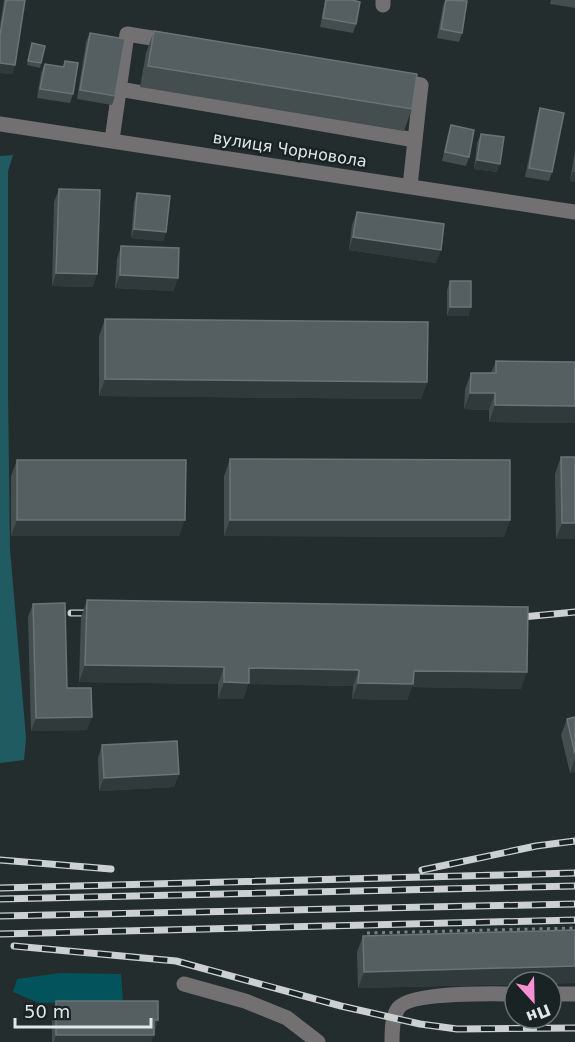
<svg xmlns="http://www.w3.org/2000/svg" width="575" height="1042" viewBox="0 0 575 1042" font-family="'DejaVu Sans',sans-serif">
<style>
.green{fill:#02535c}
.forest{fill:#215b62}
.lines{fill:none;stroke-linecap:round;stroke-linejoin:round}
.path{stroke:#7a8182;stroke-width:3;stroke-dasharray:3 4.5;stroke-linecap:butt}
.minor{stroke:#737072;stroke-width:15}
.rail-casing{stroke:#cbd1d2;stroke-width:7}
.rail{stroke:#1a2324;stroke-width:4.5;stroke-dasharray:14;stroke-linecap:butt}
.wall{fill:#444e4f}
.shaded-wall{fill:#303a3b}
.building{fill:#555e60;stroke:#6b7475;stroke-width:1.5}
.labels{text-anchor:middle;stroke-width:5;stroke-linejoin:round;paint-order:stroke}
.street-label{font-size:16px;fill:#e1e7e8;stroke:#1a2324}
</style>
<rect width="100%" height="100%" fill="#242d2e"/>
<path class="green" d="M60,973l61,1 2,27 -84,2 -26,-11 4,-13z"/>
<path class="forest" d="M13,155l-5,16v221l2,157 16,189 -2,22 -24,3v-607z"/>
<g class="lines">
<path class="path" d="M367,933l208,-5"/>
<path class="minor" d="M383,5v-5
M397,81l24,4 -11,101
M119,89l296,51
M0,124l575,88
M112,140l15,-106 43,7
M184,984l61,17 42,17 31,24
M551,994h24
M392,1042c0,-10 0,-23 5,-32 9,-19 97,-16 118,-16"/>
<defs>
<path id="rail" d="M71,613h27
M512,618l63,-6
M0,860l111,9
M422,870l114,-24 39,-5
M0,888l575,-15
M0,899l575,-13
M0,916l575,-12
M0,934l575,-14
M14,946l162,15 165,45 79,18 37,5 118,-1"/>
</defs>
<use href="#rail" class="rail-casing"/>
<use href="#rail" class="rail"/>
</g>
<path class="wall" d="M4,0h21l-10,65 -3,9 -12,-1v-48z
M325,0h27l4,24 -3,9 -33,-6z
M445,0h17v33l-3,9 -22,-4 6,-32z
M551,0h24v8l-25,-4z
M154,31l258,78 -8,22 -264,-44 6,-34z
M90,33l25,63 -3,9 -35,-6 9,-57z
M32,43l9,20 -1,5 -13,-3z
M65,61l8,33 -3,9 -33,-5 4,-25 4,-9 17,3z
M540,108l12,64 -3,9 -24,-4 12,-60z
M451,125l18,32 -3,9 -24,-5 6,-27z
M481,134l16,38 -23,-3 3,-26z
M575,150v32l-5,-1z
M59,189l34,98 -41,-1 2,-84z
M137,193l29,39 -3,9 -32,-3 3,-36z
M357,212l79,51 -87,-13 3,-25z
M121,246l57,32 -5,13 -58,-3 2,-29z
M450,281l21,26 -3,9h-21v-26z
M105,319l322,63 -6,17 -322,-3v-60z
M496,361l79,1v61l-86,-1v-12l-25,-1 1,-20 6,-16h20z
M561,457h14v82h-19l-1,-65z
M230,459l274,78 -280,-1v-60z
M17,460l162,76h-168v-60z
M87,600l434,89 -109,-2 -5,13 -55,-1 1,-13 -105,-2 -5,15h-25v-15l-139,-2 2,-65z
M33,604l34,84 20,42 -56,1 -3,-114z
M575,717v55l-5,1 -9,-38 6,-16z
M102,745l77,29 -5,13 -75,4 -1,-33z
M575,930v53l-217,5 -1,-36 6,-16z
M56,1001l102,19 -7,22h-99v-28z"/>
<path class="shaded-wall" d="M0,63l15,2 -3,9 -12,-1z
M477,160l23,4 -3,8 -23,-3z
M573,172h2v10l-5,-1z
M134,229l32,3 -3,9 -32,-3z
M353,237l88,13 -5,13 -87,-13z
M56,273l41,1 -4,13 -41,-1z
M120,275l58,3 -5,13 -58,-3z
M450,307h21l-3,9h-21z
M105,379l322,3 -6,17 -322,-3z
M470,393h25l-6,17 -25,-1z
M495,405l80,1v17l-86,-1z
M17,520h168l-6,16h-168z
M230,520h280l-6,17 -280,-1z
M562,523h13v16h-19z
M85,665l139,2 -6,17 -139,-2z
M249,668l110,2 -6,16 -105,-2 -5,15h-25l6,-17z
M414,671l113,1 -6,17 -109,-2 -5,13 -55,-1 6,-16z
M92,717l-5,13 -56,1 5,-13z
M575,759v13l-5,1z
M179,774l-5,13 -75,4 5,-13z
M575,966v17h-24v-1h-36v2l-157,4 6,-16z
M154,1020h4l-5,13z
M56,1035h98l-3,7h-97z"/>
<path class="building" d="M6,0h19l-10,65 -15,-2v-27z
M326,0h26l8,2 -4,22 -33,-6z
M446,0l21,1 -5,32 -21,-4z
M154,31l263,43 -5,35 -264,-43z
M90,33l35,6 -10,57 -35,-6z
M32,43l13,3 -4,17 -13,-2z
M65,61l13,2 -5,31 -33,-5 5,-25 19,3z
M540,108l24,5 -12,59 -23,-4z
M451,125l23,5 -5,27 -24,-5z
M481,134l23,3 -4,27 -23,-4z
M59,189l41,1 -3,84 -41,-1z
M137,193l33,3 -4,36 -32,-3z
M357,212l87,12 -3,26 -88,-13z
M121,246l58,2 -1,30 -58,-3z
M450,281h21v26h-21z
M105,319l323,3 -1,60 -322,-3z
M496,361l79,1v44l-80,-1v-12h-25l1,-20h25z
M561,457h14v66h-13z
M230,459l280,1v60h-280z
M17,460h169l-1,60h-168z
M87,600l441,7 -1,65 -113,-1 -1,13 -55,-1 1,-13 -110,-2v15l-25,-1v-15l-139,-2z
M65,603l2,85h24l1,29 -56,1 -3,-114z
M575,717v37l-8,-35z
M177,741l2,33 -75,4 -2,-33z
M575,930v36l-211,6 -1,-36z
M56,1001h102v19h-4v15h-98z"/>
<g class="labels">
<g class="street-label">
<text transform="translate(290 149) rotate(9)" y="6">вулиця Чорновола</text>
</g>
</g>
<g transform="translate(533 1000) rotate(158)"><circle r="28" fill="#1a2324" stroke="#6a7172" stroke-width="1.5"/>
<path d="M0-4.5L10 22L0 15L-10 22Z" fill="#f591d2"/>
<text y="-9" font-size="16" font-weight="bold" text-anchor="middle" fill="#e1e7e8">Пн</text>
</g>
<path d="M15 1018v9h136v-9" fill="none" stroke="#e1e7e8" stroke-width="3"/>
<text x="24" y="1018" font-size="18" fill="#e1e7e8" stroke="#1a2324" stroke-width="4.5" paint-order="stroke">50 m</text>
</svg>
